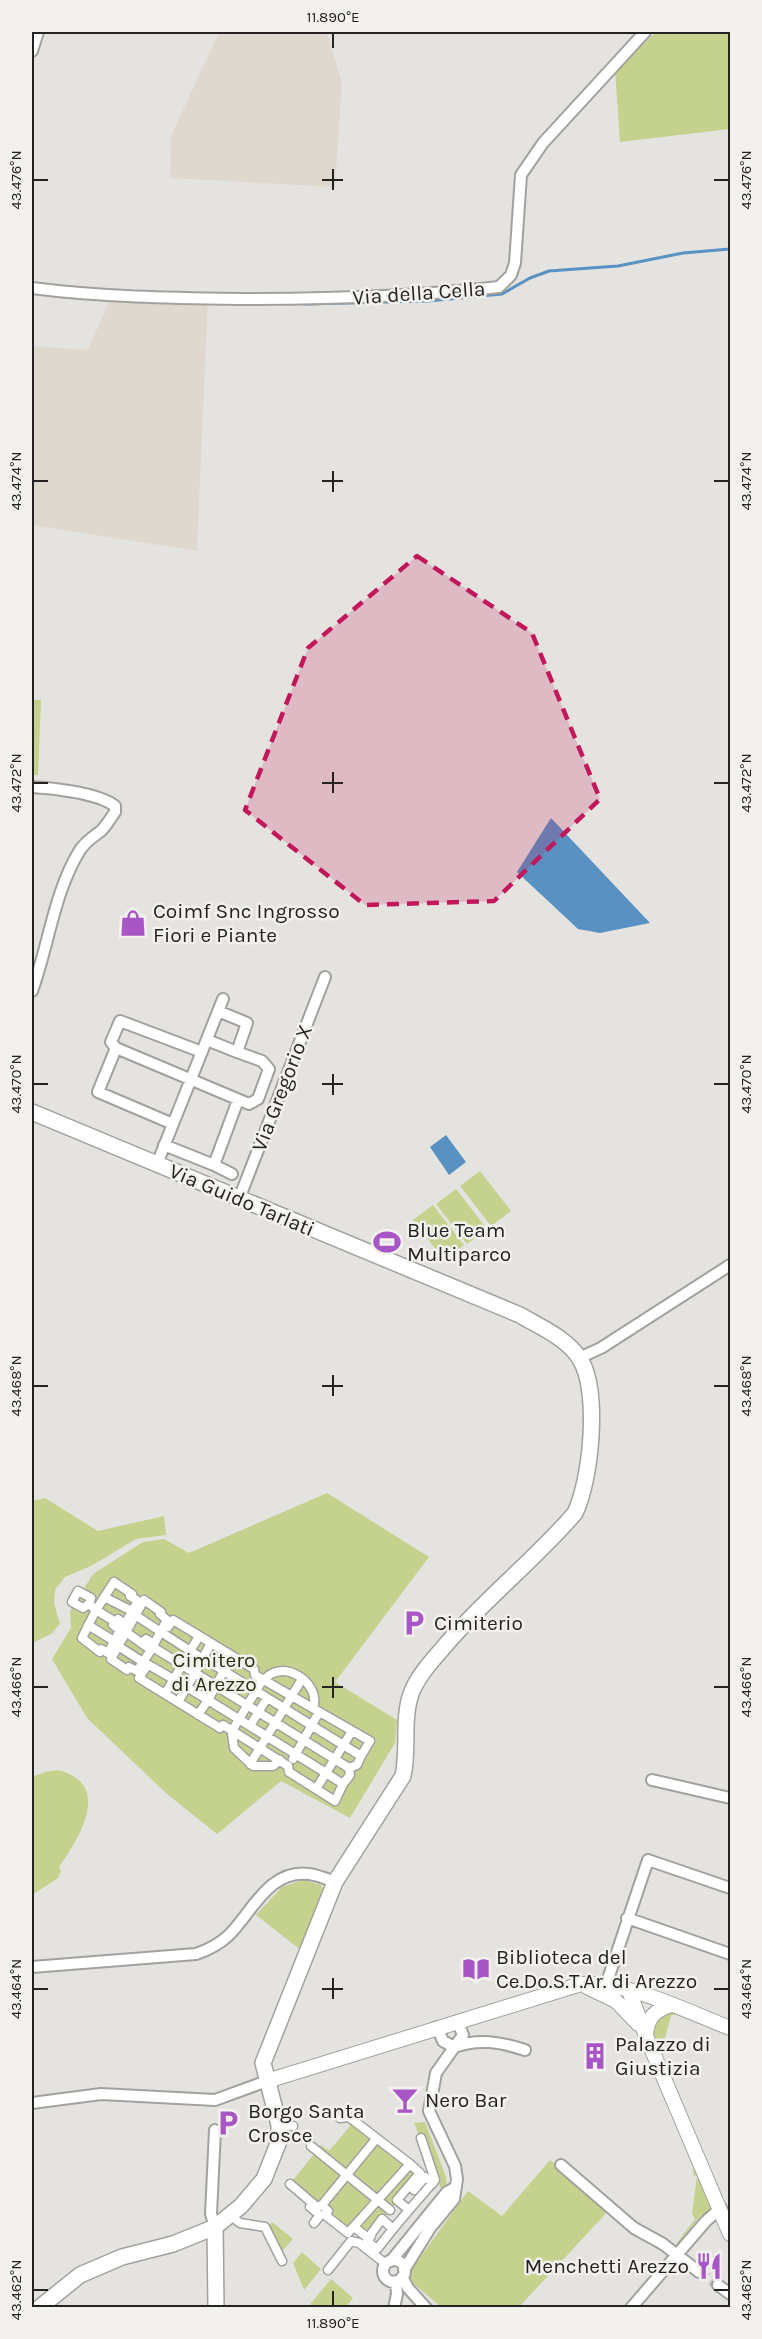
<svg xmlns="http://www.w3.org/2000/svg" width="762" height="2339" viewBox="0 0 762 2339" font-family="Karla,sans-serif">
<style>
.built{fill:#dfd8ce}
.green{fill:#c4d28e}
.water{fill:#5992c2}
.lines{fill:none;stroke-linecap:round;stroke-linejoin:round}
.stream{stroke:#5992c2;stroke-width:3}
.minor-tunnel{stroke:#bebdba;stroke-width:10;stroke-dasharray:10 5;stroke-linecap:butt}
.pedestrian-casing{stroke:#a3a19e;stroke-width:11}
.minor-casing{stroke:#a3a19e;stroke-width:14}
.tertiary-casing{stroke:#a3a19e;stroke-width:16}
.secondary-casing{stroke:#a3a19e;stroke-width:18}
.pedestrian{stroke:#fff;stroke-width:8}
.minor{stroke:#fff;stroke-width:10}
.tertiary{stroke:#fff;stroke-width:14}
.secondary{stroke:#fff;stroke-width:15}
.marked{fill:#c2185b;fill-opacity:0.2;stroke:#c2185b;stroke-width:4.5;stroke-dasharray:12 8;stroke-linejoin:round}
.ticks{fill:none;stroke:#242322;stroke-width:2}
.labels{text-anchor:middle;stroke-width:5;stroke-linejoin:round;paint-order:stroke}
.street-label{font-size:21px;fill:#242322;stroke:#f3f1ed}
.poi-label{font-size:21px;fill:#242322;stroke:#f3f1ed;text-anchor:start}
.park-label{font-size:21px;fill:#2a3011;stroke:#f3f1ed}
.neatline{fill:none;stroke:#242322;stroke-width:2}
.ticks-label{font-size:15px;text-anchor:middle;fill:#242322}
</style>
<rect width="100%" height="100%" fill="#e5e3e0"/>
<path class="built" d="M219,32h108l15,51 -7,104 -165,-9 1,-42z
M208,297l-11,254 -165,-26v-179l56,4 21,-48z"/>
<path class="green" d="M675,32h55v97l-110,13 -5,-72 40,-37z
M32,700h9l-3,75h-6z
M480,1171l31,40 -20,15 -31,-40z
M456,1189l31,40 -20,15 -31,-40z
M433,1205l31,40 -20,15 -31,-40z
M327,1493l102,64 -94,125 62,38 -2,23 -45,75 -69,-37 -64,53 -50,-40 -80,-76 -35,-59 19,-31 -1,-17 23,-37 50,-32 21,-3 25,14z
M45,1498l53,33 66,-15 2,19 -30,4 -45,27 -26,11 -10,13 -1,13 6,21 -9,10 -19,9v-142z
M58,1770c55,14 22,67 1,97l2,4 -3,7 -26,17v-118l13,-5z
M303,1880l18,5 3,7 -22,59 -46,-36 26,-28z
M671,2011l8,2 -8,3 -10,36 -3,1 -8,-26 1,-6z
M345,2118l75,55 -52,65 -14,-11 -6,6 -23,-18 3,-4 -38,-27 31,-39 8,6 21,-25z
M425,2122l21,55 1,9 -6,4 -15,-53 -7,-2 -5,-12z
M550,2160l60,49 -91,98h-78l-35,-30 62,-86 34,25z
M694,2165l20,42 -8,11 -5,-3 -21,26 4,4 -3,3 -5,-4 19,-25 -3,-5 5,-38 -4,-1z
M272,2222l21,17 -14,16 -13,-25z
M302,2252l19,17 -17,21 -11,-27z
M331,2279l22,19 -7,9h-35v-4z"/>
<path class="water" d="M551,818l99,105 -50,10 -22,-4 -61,-57z
M446,1135l20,27 -17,13 -19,-28z"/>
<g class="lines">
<path class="stream" d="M305,304l123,-3 74,-7 28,-16 19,-7 69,-5 65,-13 47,-4"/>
<path class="minor-tunnel" d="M699,2272l19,13"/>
<defs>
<path id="pedestrian" d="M114,1582l18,12 -2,2 8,5 -13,23 -7,-5 -1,4 -21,-13z
M104,1597l28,14
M89,1604l-6,4 -11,-6 6,-11 13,7 -2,6 7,6 -14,28 18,14 1,-3 7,4 12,-23 -7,-5 2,-4
M135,1615l26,17
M88,1625l26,16
M168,1627l5,-7 38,23
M126,1632l25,18 -14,21 -8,-4 -2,3 -16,-11 33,-59 17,12 -1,2 7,6 -13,24 -8,-5 -3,3
M164,1634l39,25
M118,1646l25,16
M156,1649l39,24 8,-15 158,98 -4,9 -8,3 1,7 -7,9
M232,1656l-24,44 118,73 26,-42
M203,1658l8,-15 43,26 1,6 115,66 -9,15
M147,1664l40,23 8,-14 154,95
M146,1667l-7,11 39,24
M264,1680c18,-23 58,3 49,28
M165,1694l34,-58
M198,1715l10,-15 -21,-13 -9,15 42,26 3,-3 65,41 1,6 46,29 8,-17 -17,-11 -10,16
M250,1726l17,-28
M232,1731l31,-52
M232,1733l2,15 19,18h20l7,-6
M293,1759l26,-47
M250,1764l52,-85
M279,2125l14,1
M311,2146l79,64
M290,2184l27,23 5,-2 6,6 -3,4 23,18 62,-69 -61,-47 -9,1
M414,2190l11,-13 8,6
M322,2205l54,-66
M310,2207l10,8 -6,8
M409,2210l26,-30 -14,-42
M230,2215l10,8 25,4 17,34
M354,2227l14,11 14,-19 11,10 16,-19 -12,-10 23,-27 -10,-9
M371,2236l-4,5 10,8 16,-20
M328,2270l23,-29 8,2 27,21"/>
<path id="minor" d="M32,51l6,-19
M32,288c69,9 139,10 208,11 87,0 173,-2 259,-12l12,-12 4,-12 6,-88 22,-32 102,-111
M32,787c21,1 66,6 83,19v6c-4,6 -9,14 -14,19 -8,6 -15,10 -21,19 -26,42 -31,94 -48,141
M207,1040l30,12 10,-29 -29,-12
M116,1048l-5,-6 9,-21 82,31
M173,1124l-75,-32 18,-44 133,56 9,-5 11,-30 -7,-8 -25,-9
M164,1145l50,20 24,-65
M157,1164l66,-165
M214,1165l18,9
M239,1199l86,-222
M579,1358l22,-10 129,-83
M652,1780l78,18
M627,1918l103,36
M32,1967l164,-13c12,-4 22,-9 32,-18 24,-23 40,-67 81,-62 8,1 18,5 26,8
M606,1985l42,-125 82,28
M437,2027l6,14 11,6c25,-9 46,-5 71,3
M32,2103l69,-9 114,6 52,-19
M215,2130l-4,84 4,13
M561,2165l73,63 29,16 36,28
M383 2271a11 11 0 1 1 22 0a11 11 0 1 1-22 0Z
M391,2261l56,-69 9,-5
M404,2270l26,-42 24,-29 3,-20 -2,-13 -26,-55 7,-38 27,-38 -6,-14
M402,2277l6,11 18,20
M718,2285l12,9
M394,2308l3,-14 -1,-13
M631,2308l75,-87 15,-13"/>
<path id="tertiary" d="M587,1987l29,14 22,23
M629,1991l17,45 84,198
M646,2034c2,-17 8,-23 25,-29
M267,2081l314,-97c47,-3 105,27 149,44"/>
<path id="secondary" d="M32,1112l488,203c20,12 47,23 60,44 20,32 11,121 -5,154 -41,48 -92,87 -132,135 -12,14 -26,29 -32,46 -9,26 -2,55 -8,82l-68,106 -72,181 16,62v16l-15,38 -23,27 -26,21 -42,17 -51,13 -42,18 -41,33
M215,2227l1,81"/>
</defs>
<use href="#pedestrian" class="pedestrian-casing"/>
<use href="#minor" class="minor-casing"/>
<use href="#tertiary" class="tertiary-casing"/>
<use href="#secondary" class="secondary-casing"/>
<use href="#pedestrian" class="pedestrian"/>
<use href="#minor" class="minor"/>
<use href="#tertiary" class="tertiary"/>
<use href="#secondary" class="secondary"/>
</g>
<path class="marked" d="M417,556l115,77 68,166 -106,102 -129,4 -120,-95 63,-162z"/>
<path class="ticks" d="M333,33v15M333,169v21M33,180h15M322,180h21M714,180h15M333,471v21M33,481h15M322,481h21M714,481h15M333,772v21M33,783h15M322,783h21M714,783h15M333,1074v21M33,1084h15M322,1084h21M714,1084h15M333,1375v21M33,1386h15M322,1386h21M714,1386h15M333,1677v21M33,1687h15M322,1687h21M714,1687h15M333,1978v21M33,1989h15M322,1989h21M714,1989h15M33,2290h15M714,2290h15M333,2291v15"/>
<defs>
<symbol id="shop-bare" viewBox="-9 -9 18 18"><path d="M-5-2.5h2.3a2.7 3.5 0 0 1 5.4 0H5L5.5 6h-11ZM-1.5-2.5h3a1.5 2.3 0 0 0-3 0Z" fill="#a856c6" stroke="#f3f1ed" stroke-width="2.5" paint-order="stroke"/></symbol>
<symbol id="stadium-bare" viewBox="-9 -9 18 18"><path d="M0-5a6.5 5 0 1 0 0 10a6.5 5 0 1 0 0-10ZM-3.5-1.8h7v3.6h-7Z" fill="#a856c6" stroke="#f3f1ed" stroke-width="2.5" paint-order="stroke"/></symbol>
<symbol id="parking-bare" viewBox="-9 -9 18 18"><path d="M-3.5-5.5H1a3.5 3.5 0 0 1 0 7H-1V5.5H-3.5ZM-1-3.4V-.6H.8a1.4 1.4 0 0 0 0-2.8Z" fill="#a856c6" stroke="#f3f1ed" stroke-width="2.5" paint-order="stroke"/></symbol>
<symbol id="library-bare" viewBox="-9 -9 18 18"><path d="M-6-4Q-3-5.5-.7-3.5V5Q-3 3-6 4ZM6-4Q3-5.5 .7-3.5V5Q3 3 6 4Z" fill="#a856c6" stroke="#f3f1ed" stroke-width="2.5" paint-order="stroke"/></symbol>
<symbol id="building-bare" viewBox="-9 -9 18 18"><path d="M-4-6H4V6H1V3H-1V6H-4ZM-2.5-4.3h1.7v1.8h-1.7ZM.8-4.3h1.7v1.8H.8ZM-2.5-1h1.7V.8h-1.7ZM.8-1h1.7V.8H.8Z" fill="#a856c6" stroke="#f3f1ed" stroke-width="2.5" paint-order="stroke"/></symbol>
<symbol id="bar-bare" viewBox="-9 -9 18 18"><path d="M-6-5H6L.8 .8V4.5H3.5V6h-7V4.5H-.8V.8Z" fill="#a856c6" stroke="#f3f1ed" stroke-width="2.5" paint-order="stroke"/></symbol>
<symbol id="restaurant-bare" viewBox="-9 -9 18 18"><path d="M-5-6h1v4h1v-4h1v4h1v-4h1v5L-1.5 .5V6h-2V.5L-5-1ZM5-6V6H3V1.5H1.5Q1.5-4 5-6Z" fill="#a856c6" stroke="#f3f1ed" stroke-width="2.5" paint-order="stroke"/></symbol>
</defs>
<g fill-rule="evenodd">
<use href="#shop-bare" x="114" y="904" width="38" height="38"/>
<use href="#stadium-bare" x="368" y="1223" width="38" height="38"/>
<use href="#parking-bare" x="395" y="1604" width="38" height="38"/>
<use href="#library-bare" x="457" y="1950" width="38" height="38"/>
<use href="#building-bare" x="576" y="2037" width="38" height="38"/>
<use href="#bar-bare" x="386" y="2081" width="38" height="38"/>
<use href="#parking-bare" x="209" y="2104" width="38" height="38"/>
<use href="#restaurant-bare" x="690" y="2247" width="38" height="38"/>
</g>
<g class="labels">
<g class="street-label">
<text transform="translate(419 293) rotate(-4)" y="7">Via della Cella</text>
<text transform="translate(282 1088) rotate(-69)" y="7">Via Gregorio X</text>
<text transform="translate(242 1200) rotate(23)" y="7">Via Guido Tarlati</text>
</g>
<g class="poi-label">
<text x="153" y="918">Coimf Snc Ingrosso<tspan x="153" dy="24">Fiori e Piante</tspan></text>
<text x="407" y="1237">Blue Team<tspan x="407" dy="24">Multiparco</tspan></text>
<text x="434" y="1630">Cimiterio</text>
<text x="496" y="1964">Biblioteca del<tspan x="496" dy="24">Ce.Do.S.T.Ar. di Arezzo</tspan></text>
<text x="615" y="2051">Palazzo di<tspan x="615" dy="24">Giustizia</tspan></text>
<text x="425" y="2107">Nero Bar</text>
<text x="248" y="2118">Borgo Santa<tspan x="248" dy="24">Crosce</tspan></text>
<text x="689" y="2273" text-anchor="end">Menchetti Arezzo</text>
</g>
<g class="park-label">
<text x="214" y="1667">Cimitero<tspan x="214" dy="24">di Arezzo</tspan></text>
</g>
</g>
<rect width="762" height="2339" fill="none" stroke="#f3f1ed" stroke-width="66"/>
<rect x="33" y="33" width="696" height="2273" class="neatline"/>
<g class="ticks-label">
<text x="333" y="22">11.890°E</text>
<text transform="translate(16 180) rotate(-90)" y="5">43.476°N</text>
<text transform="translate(746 180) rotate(-90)" y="5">43.476°N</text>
<text transform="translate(16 481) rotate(-90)" y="5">43.474°N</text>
<text transform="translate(746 481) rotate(-90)" y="5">43.474°N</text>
<text transform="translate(16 783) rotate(-90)" y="5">43.472°N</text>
<text transform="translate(746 783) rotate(-90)" y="5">43.472°N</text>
<text transform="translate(16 1084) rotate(-90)" y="5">43.470°N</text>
<text transform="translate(746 1084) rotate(-90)" y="5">43.470°N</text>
<text transform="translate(16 1386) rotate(-90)" y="5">43.468°N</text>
<text transform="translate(746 1386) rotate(-90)" y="5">43.468°N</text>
<text transform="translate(16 1687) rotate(-90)" y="5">43.466°N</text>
<text transform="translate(746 1687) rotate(-90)" y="5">43.466°N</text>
<text transform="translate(16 1989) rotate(-90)" y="5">43.464°N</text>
<text transform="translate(746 1989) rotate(-90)" y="5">43.464°N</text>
<text transform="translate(16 2290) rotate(-90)" y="5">43.462°N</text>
<text transform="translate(746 2290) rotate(-90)" y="5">43.462°N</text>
<text x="333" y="2328">11.890°E</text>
</g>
</svg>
